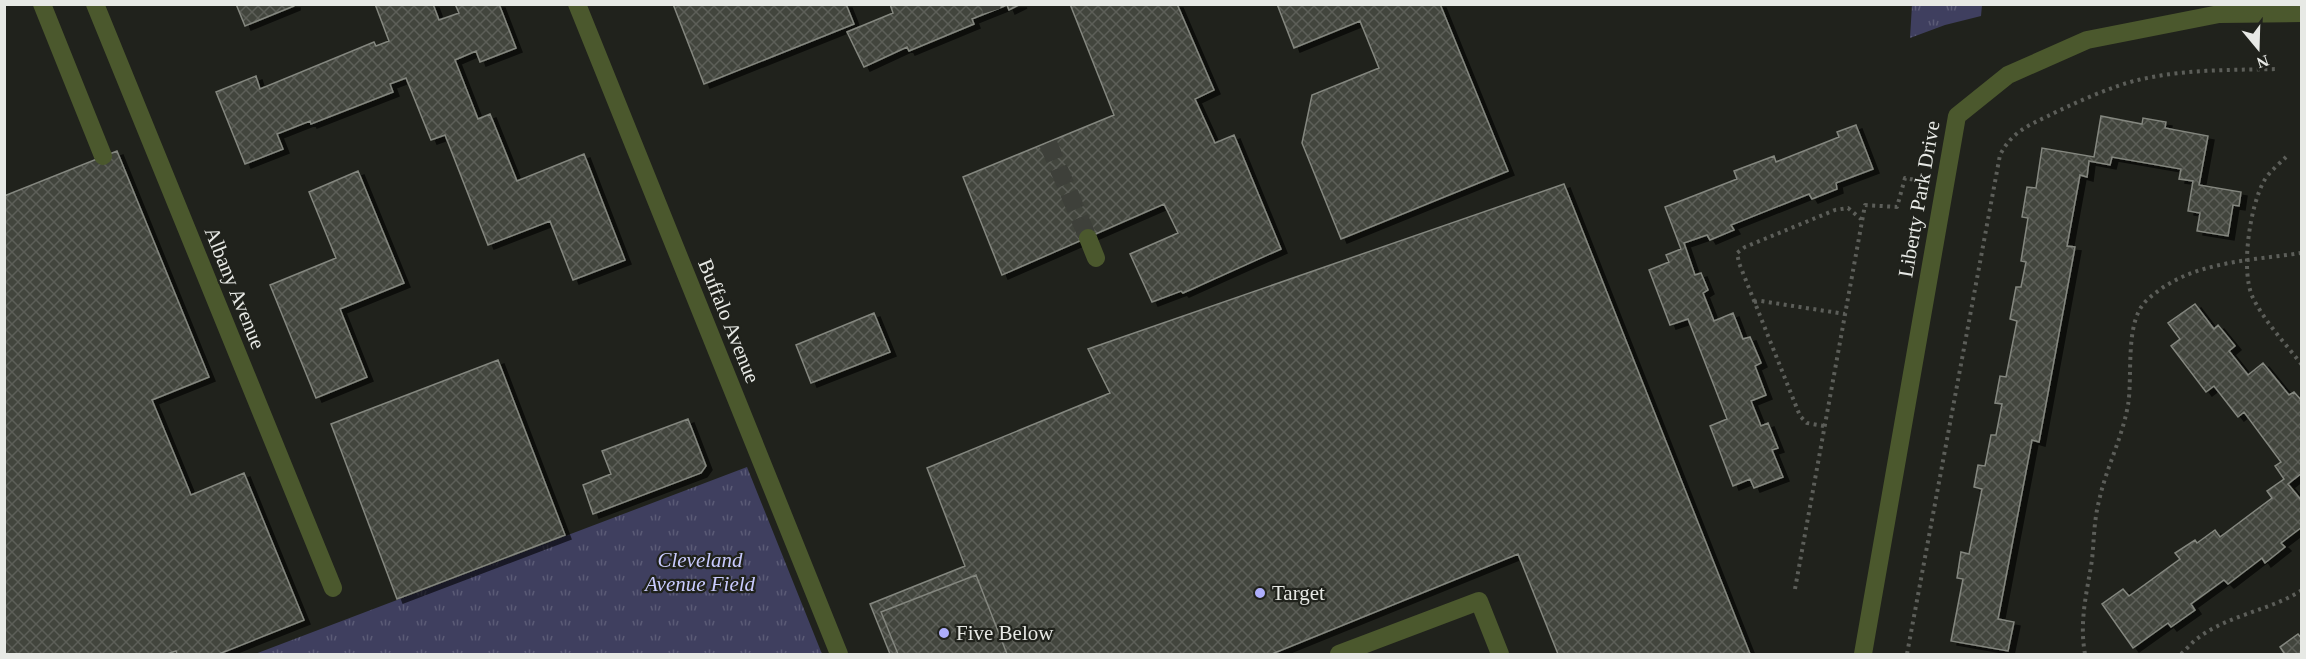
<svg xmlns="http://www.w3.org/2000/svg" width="2306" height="659" viewBox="0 0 2306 659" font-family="Georgia,serif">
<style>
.park{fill:url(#park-tufts)}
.building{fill:url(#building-cross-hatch);stroke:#84877f;stroke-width:1.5;filter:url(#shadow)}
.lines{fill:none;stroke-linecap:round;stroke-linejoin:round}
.minor-tunnel{stroke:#3e403a;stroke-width:18;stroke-dasharray:18 9;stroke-linecap:butt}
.path{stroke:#5c5e59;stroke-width:4;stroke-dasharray:3 4.5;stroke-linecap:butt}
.minor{stroke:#4b582d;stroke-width:18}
.poi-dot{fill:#aeaefb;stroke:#20221c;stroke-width:2}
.labels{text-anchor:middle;stroke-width:4.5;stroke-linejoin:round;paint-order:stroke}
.street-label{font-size:21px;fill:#e7e9e5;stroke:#20221c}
.park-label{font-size:21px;font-style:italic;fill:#c9cbfe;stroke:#20221c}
.poi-label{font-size:21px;fill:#e7e9e5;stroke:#20221c;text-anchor:start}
</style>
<defs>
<pattern id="park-tufts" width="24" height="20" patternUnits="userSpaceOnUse" patternTransform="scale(1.5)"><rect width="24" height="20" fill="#3f3f5f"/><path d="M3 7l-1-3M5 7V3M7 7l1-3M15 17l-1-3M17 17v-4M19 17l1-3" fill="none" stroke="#5b5b76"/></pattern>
<pattern id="building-cross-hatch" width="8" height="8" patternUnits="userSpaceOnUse" patternTransform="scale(1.5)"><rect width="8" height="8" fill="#42443d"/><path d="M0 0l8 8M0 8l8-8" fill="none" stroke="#5d5f59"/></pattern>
<filter id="shadow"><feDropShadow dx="6" dy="4" stdDeviation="0" flood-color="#0009"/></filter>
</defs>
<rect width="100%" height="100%" fill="#20221c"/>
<path class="park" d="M1912,5v-1l70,1 -1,11 -36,9 -35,13z
M747,467l75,187h-567z"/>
<path class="building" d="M236,4h58v2l-49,20z
M375,4h58l6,16 20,-7 -4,-9h44l17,44 -36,14 -4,-11 -21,9 23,59 12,-5 27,67 67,-27 41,106 -52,20 -23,-59 -62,24 -43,-110 -14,5 -25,-62 -16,6 3,8 -82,32 -1,-3 -33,13 6,15 -38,15 -29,-72 40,-16 4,13 114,-47 2,4 13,-5z
M673,4h173l8,20 -150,60z
M890,4h131l-12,6 -2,-5 -35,14 2,5 -65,27 -2,-4 -43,20 -17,-35 46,-19z
M1070,4h107l37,86 -19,9 20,44 19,-8 47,114 -98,44 -2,-2 -29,11 -22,-48 48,-21 -14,-29 -162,71 -39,-98 151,-62z
M1277,4h163l68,167 -167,68 -39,-96 10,-48 67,-27 -19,-47 -66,27z
M2101,116l41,8 1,-6 23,4 -1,6 43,8 -9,49 42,7 -2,14 -6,-1 -5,31 -31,-5 3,-18 -12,-2 5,-30 -14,-2 2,-10 -69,-12 -2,8 -21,-4 -2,16 -7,-2 -13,71 8,1 -36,195 -7,-2 -34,179 16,3 -6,29 -57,-10 12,-62 -6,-1 4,-26 8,2 13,-65 -8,-2 4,-22 7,1 6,-31h5l6,-31 -7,-1 5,-27 6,1 11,-56 -7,-2 6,-32h5l5,-25 -5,-1 7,-43 -6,-1 5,-30 9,1 6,-40 52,9z
M1856,125l17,44 -37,14 1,6 -25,10 -3,-5 -78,31 3,5 -24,10 -3,-5 -23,8 11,32 6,-2 7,17 -5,3 11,28 19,-8 10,26 7,-2 11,26 -6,3 11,29 -15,6 10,25 7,-3 10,25 -6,2 11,27 -29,11 -4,-9 -17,7 -23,-60 17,-7 -39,-100 -18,6 -21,-55 20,-8 -3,-7 15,-6 -16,-42 72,-28 -3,-8 40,-15 2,6 63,-25 -2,-5z
M117,151l92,226 -57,23 39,95 53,-22 60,147 -85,34h-42l-1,-3 -9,3h-163v-458z
M358,171l46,112 -64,26 27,68 -51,21 -46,-113 66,-27 -27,-66z
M1564,184l186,470h-192l-40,-100 -246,100h-382l-20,-50 95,-38 -38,-98 183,-75 -22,-44z
M2195,304l19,25 4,-4 17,21 -6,5 19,24 15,-12 26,32 5,-3 8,9v72l-14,11 14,17v26l-21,16 4,4 -20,16 -3,-5 -34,26 -4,-4 -33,24 4,6 -24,17 -3,-4 -35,25 -31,-44 21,-15 6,7 51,-37 -5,-6 20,-13 2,3 18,-13 5,7 52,-39 -5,-7 17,-12 -9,-13 6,-4 -37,-50 -6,5 -24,-31 -8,6 -35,-46 9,-7 -12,-16z
M874,313l16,39 -79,31 -15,-38z
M498,360l67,175 -168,64 -66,-175z
M688,419l18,47 -5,7 -108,41 -10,-29 28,-11 -9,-23z
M976,575l31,79h-109l-17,-42z
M2298,634l4,5v15h-20l2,-1 -4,-6z"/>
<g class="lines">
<path class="minor-tunnel" d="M990,4l2,7
M1048,143l40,95"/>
<path class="path" d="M2286,157c-7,7 -17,15 -22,24 -14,25 -24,90 -11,117 12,24 32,45 49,67
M1754,302l7,-1 84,13
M1824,426l-17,-3 -7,-7 -61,-153 -2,-10 8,-6 90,-37 13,-2 13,11
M1795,589l70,-384 32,2 8,-29 15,3
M1907,654l93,-499c11,-22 27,-29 48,-39 24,-12 64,-30 90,-36 46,-11 94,-10 141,-11
M2085,654c-6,-33 2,-62 7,-94 2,-20 2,-40 7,-59 7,-33 23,-62 29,-96 5,-29 -4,-84 19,-105 42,-39 101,-39 154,-47
M2181,654c6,-5 11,-12 17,-16 30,-23 71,-27 104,-48"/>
<path class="minor" d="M42,4l61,152
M95,4l238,584
M577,4l262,650
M1088,238l8,20
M1339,654l140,-53 21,53
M1863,654l94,-538 51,-41 79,-35 132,-26 83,-1"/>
</g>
<g class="poi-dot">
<circle cx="1260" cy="593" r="6"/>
<circle cx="944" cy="633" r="6"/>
</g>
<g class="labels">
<g class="street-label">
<text transform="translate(1919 199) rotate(-80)" y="7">Liberty Park Drive</text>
<text transform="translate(235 288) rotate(68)" y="7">Albany Avenue</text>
<text transform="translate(729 321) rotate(68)" y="7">Buffalo Avenue</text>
</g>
<g class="park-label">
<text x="700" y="567">Cleveland<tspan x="700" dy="24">Avenue Field</tspan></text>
</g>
<g class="poi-label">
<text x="1272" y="600">Target</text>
<text x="956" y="640">Five Below</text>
</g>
</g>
<rect width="2306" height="659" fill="none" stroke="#e7e9e5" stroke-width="12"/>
<g transform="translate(2258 48) rotate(161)" stroke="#20221c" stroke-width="4.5" paint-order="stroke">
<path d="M0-4.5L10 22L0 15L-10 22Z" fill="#e7e9e5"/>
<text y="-9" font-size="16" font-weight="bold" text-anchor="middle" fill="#e7e9e5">N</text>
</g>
</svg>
